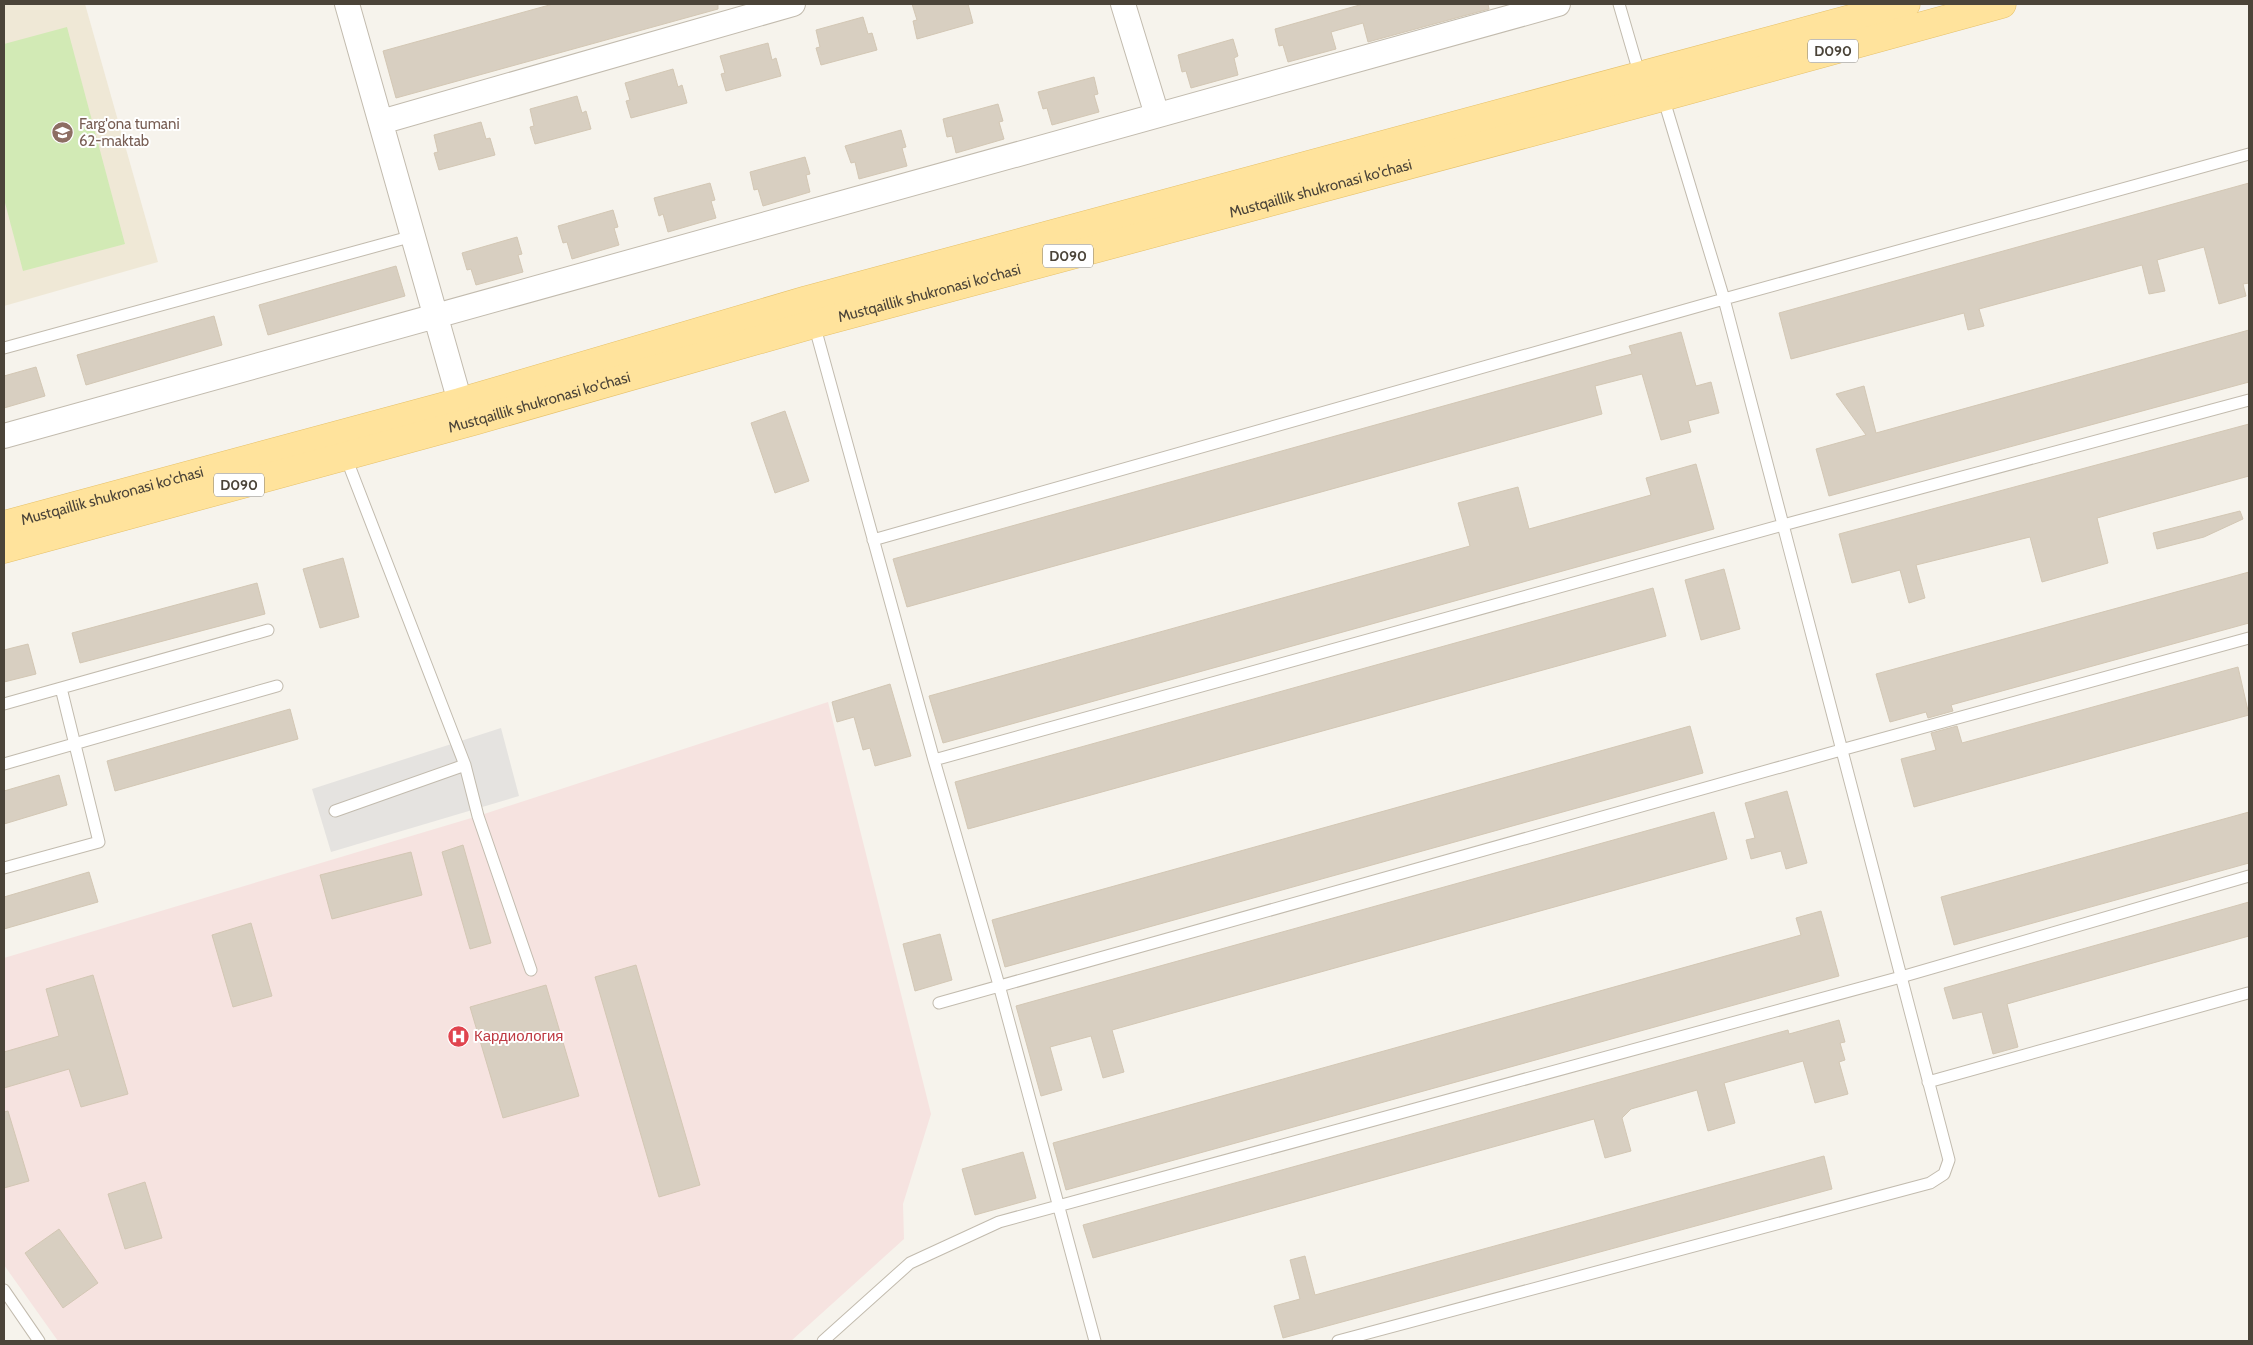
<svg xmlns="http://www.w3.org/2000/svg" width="2253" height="1345" viewBox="0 0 2253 1345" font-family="Cabin,sans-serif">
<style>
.education{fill:#efe8d6}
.medical{fill:#f6e3e0}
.pitch{fill:#d2eab5}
.parking{fill:#e5e3e0}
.building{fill:#d8cfc1;stroke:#d3c7b4}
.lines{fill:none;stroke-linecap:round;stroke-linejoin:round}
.service-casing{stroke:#c2bbae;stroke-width:13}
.minor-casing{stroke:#c2bbae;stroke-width:26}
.primary-casing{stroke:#e6c16a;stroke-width:29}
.service{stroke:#fff;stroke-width:11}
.minor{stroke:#fff;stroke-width:24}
.primary{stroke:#ffe39c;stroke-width:28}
.labels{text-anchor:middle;stroke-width:4;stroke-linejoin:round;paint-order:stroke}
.shield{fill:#fff;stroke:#817c74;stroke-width:1}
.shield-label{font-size:14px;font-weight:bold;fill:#4b4439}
.education-label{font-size:15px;fill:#785e54;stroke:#fff;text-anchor:start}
.street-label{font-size:15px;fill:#4b4439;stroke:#fff}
.health-label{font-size:15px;fill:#be3a42;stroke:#fff;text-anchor:start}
</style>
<rect width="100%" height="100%" fill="#f6f3ec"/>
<path class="education" d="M4,4h81l73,258 -154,44z"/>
<path class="medical" d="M828,702l103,412 -28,90 1,35 -113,102h-733l-54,-76v-307l474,-142z"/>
<path class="pitch" d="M67,27l58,217 -102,27 -19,-72v-155z"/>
<path class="parking" d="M501,728l18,68 -188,56 -19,-63z"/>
<path class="building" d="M553,4h165v5l-322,89 -13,-47z
M912,4h56l5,19 -56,16 -4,-18 4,-1z
M1363,4h125l1,5 -121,33 -5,-19 -32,9 5,17 -48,13 -5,-17 -4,1 -4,-17z
M863,17l5,17 4,-1 5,17 -56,15 -5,-17 4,-1 -4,-17z
M1233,39l5,17 -4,2 4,17 -47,13 -5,-17 -4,1 -4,-17z
M768,43l4,17 4,-2 5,18 -55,15 -5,-17 4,-1 -5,-17z
M673,69l5,18 4,-2 5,18 -56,15 -5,-17 4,-1 -5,-17z
M1094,77l4,17 -4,1 5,17 -47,13 -5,-17 -4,1 -5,-17z
M577,96l5,17 4,-2 5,18 -56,15 -5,-17 4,-1 -4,-17z
M998,104l5,17 -4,1 5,17 -48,14 -4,-17 -5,1 -4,-18z
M481,122l5,17 4,-1 5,17 -56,15 -5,-17 4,-1 -4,-17z
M901,130l5,17 -4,1 5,18 -48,13 -4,-17 -4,1 -6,-17z
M805,157l5,17 -4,1 4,17 -47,14 -5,-17 -4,1 -4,-18z
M710,183l5,17 -4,1 5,17 -48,14 -5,-18 -4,2 -5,-18z
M2249,183v100l-6,1 3,12 -27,8 -15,-57 -47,13 8,31 -16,3 -7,-29 -163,44 5,17 -16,4 -4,-17 -173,46 -12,-46z
M613,210l5,17 -4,1 5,17 -47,14 -5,-17 -4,1 -5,-17z
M517,237l5,17 -4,1 5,17 -47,13 -5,-16 -4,1 -5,-17z
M396,266l9,30 -137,39 -9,-30z
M214,316l8,29 -136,40 -9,-30z
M2249,330v52l-420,114 -13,-47 50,-14 -30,-41 28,-8 12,47z
M1681,332l15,54 15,-4 8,31 -31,8 3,11 -30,8 -19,-66 -47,12 7,28 -695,193 -14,-48 716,-199 23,-6 -3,-8z
M36,367l9,29 -41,12v-32z
M785,411l24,70 -34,12 -24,-70z
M2249,424v52l-152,42 11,45 -66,19 -12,-45 -114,28 9,33 -16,5 -9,-33 -48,13 -13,-49z
M1696,464l18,65 -771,214 -14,-47 541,-150 -12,-43 60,-16 11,42 122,-34 -5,-17z
M2240,511l3,8 -39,18 -47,12 -4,-16z
M343,558l16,59 -39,11 -17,-59z
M1724,569l16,60 -39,11 -16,-60z
M2249,572v51l-298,82 2,6 -25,7 -2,-6 -36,10 -14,-48z
M257,583l8,31 -185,49 -8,-30z
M1653,588l13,48 -698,193 -13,-47z
M28,644l8,30 -32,8v-32z
M2238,667l11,48 -335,92 -13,-48 35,-9 -5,-17 26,-7 5,17z
M890,684l21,72 -36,10 -5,-18 -7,2 -9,-33 -17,5 -5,-20z
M290,709l8,30 -183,52 -8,-30z
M1690,726l13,47 -698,194 -13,-47z
M59,775l8,30 -63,19v-33z
M1787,791l20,72 -21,6 -5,-18 -30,8 -5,-19 9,-2 -10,-35z
M1714,812l13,47 -615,171 12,42 -21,6 -12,-42 -41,11 12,43 -21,6 -25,-90z
M2249,812v51l-295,82 -13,-48z
M463,845l28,98 -21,6 -28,-97z
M411,852l11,43 -90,24 -12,-44z
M89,872l9,30 -94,27v-32z
M2249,902v34l-242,68 11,43 -25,7 -11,-42 -29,7 -9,-31z
M1821,911l18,65 -773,214 -13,-47 748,-208 -5,-17z
M251,923l21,73 -39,11 -21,-72z
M940,934l12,46 -37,11 -12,-47z
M636,965l64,220 -41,12 -64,-220z
M93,975l35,119 -47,13 -12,-38 -65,19v-36l55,-16 -13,-47z
M546,985l33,111 -76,22 -33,-111z
M1839,1020l6,22 -5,1 5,17 -6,2 9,32 -33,9 -12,-42 -79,22 11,40 -27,8 -11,-41 -66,19 -9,9 9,33 -26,7 -11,-39 -501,139 -10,-33 683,-189 22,-6 1,4z
M8,1111l21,70 -25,7v-76z
M1023,1152l13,46 -61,17 -13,-46z
M1824,1156l8,33 -549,149 -9,-32 26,-7 -10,-39 15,-4 10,39z
M145,1182l17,56 -37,11 -17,-55z
M59,1229l39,54 -35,25 -38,-55z"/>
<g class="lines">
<defs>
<path id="service" d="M1619,4l21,72
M814,324l120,436 65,225 96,356
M4,348l409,-112
M345,455l120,310 13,51 53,154
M873,540l851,-241 525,-145
M4,704l264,-74
M934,760l849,-235 466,-125
M4,764l273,-78
M335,811l130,-46
M4,868l95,-26 -38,-154
M939,1003l902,-253 408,-112
M1928,1082l320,-89
M4,1290l35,51
M823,1341l87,-78 89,-41 902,-245 348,-101
M1338,1341l592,-158 14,-9 5,-14 -225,-861 -61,-202"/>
<path id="minor" d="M347,4l113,398
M1123,4l34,111
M381,122l412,-118
M4,436l1554,-432"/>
<g id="primary">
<path id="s1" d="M4,525l456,-123 347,-102 1099,-296"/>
<path id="s2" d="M4,549l470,-128 340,-97 849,-227 339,-93"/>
</g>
</defs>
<use href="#service" class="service-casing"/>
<use href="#minor" class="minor-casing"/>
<use href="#primary" class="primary-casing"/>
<use href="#service" class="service"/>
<use href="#minor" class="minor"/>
<use href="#primary" class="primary"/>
</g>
<defs>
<symbol id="school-disc" viewBox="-11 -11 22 22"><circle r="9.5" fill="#8d6e63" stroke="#fff"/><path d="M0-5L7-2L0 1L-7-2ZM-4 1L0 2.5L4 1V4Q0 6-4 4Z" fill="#fff"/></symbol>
<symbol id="hospital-disc" viewBox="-11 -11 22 22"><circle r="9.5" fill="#e0444e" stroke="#fff"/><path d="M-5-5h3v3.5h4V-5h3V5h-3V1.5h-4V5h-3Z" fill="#fff"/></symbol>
</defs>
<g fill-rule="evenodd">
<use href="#school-disc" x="50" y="120" width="25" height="25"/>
<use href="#hospital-disc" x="446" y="1024" width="25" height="25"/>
</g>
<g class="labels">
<g class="shield">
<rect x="1808" y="39.5" width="50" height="23" rx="4"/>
<rect x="1043" y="244.5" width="50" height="23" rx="4"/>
<rect x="214" y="473.5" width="50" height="23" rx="4"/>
</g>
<g class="shield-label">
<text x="1833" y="56">D090</text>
<text x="1068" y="261">D090</text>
<text x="239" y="490">D090</text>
</g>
<g class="education-label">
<text x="79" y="129">Farg'ona tumani<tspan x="79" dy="17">62-maktab</tspan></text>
</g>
<g class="street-label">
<text dy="5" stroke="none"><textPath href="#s2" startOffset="1365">Mustqaillik shukronasi ko'chasi</textPath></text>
<text dy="5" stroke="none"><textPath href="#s2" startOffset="960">Mustqaillik shukronasi ko'chasi</textPath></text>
<text dy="5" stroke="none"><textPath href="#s2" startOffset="555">Mustqaillik shukronasi ko'chasi</textPath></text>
<text dy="5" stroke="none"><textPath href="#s1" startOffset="112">Mustqaillik shukronasi ko'chasi</textPath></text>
</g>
<g class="health-label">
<text x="474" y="1041">Кардиология</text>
</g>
</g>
<rect width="2253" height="1345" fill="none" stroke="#4b4439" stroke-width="10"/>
</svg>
